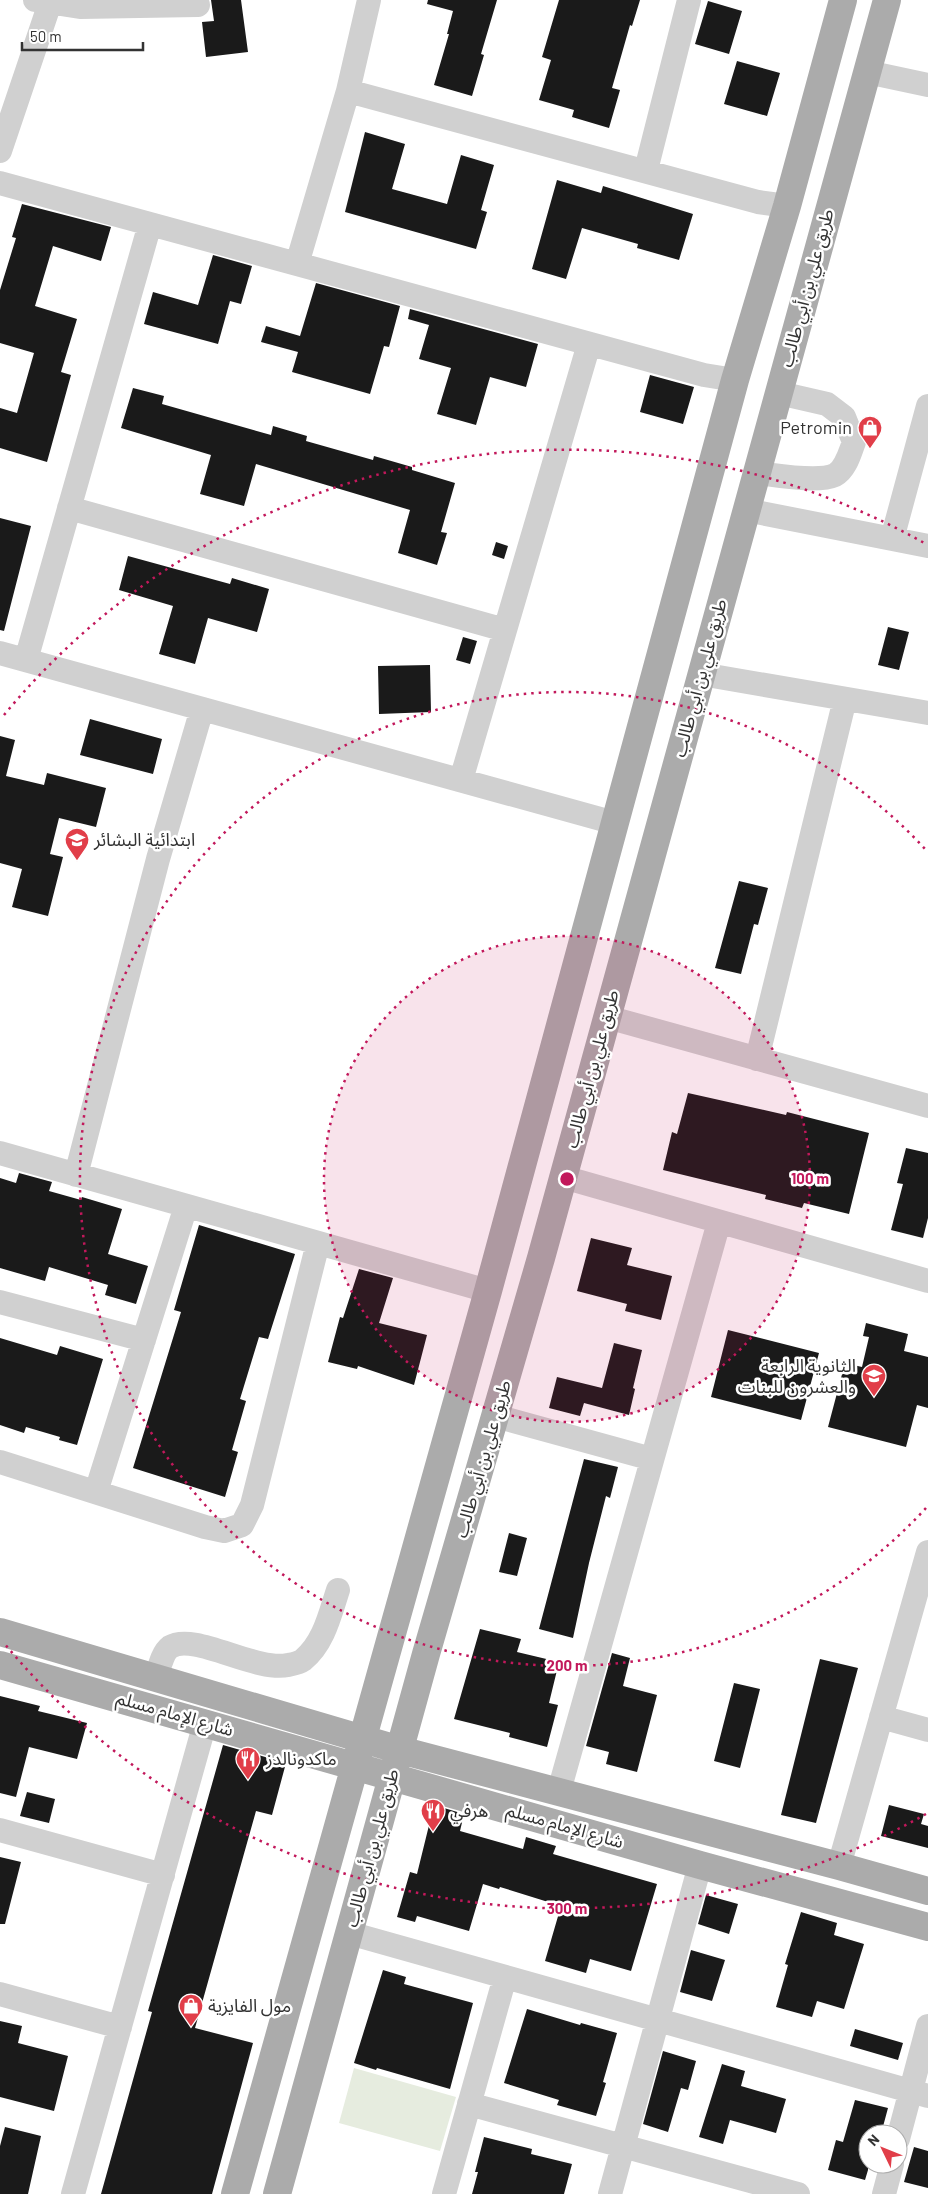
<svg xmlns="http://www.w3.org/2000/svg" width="928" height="2194" viewBox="0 0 928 2194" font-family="Barlow,'Noto Sans Arabic',sans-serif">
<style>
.green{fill:#e6ecdf}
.building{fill:#1a1a1a}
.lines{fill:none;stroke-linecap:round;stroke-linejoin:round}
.minor{stroke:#d0d0d0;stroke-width:24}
.major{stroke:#ababab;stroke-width:28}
.ring{fill:none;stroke:#c2185b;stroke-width:2.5;stroke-dasharray:2.5 5}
.labels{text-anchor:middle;stroke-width:5;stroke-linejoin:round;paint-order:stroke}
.street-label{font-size:18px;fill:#333;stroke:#fff}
.poi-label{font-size:18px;fill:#333;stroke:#fff;text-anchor:start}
.centre{fill:#c2185b;stroke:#fff;stroke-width:2.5}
.ring-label{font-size:15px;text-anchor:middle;font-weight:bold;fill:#c2185b;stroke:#fff;stroke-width:5;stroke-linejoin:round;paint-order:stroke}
</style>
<rect width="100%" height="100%" fill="#fff"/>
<path class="green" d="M354,2068l102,29 -16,54 -101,-28z"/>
<path class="building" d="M211,0h30l7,52 -42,5 -4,-35 12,-1z
M428,0h69l-16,54 3,1 -12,41 -38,-11 15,-51h-2l6,-23 -26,-7z
M559,0h81l-8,26 -2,-1 -18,63 8,2 -11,38 -37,-11 2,-7 -35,-10 12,-40 -9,-3z
M708,1l34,10 -13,43 -34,-10z
M737,61l43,12 -13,43 -43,-12z
M365,132l40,12 -13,45 55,15 14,-49 33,10 -13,45 6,2 -11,37 -131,-37z
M557,180l44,13 2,-7 90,28 -14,46 -42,-12 1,-4 -56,-16 -16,51 -34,-10z
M22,204l89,23 -10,34 -48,-15 -18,60 42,13 -16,53 10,3 -24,87 -47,-14v-40l17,5 17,-60 -34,-10v-53l16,-52 -4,-1z
M213,255l39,11 -11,38 -11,-3 -12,43 -74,-20 9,-32 45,13z
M316,283l84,23 -11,41 -5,-1 -14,48 -78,-22 6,-20 -37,-10 5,-16 34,10z
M410,309l128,35 -12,43 -36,-10 -14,48 -39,-11 14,-46 -32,-9 10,-34 -21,-6z
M650,375l44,12 -11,37 -43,-12z
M133,388l31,8 -2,8 109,31 2,-9 34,10 -1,5 67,19 1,-4 38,11v3l43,13 -14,49 6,1 -10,32 -39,-12 12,-43 -97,-29 -57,-17 -12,42 -44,-12 11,-39 -90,-27z
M0,518l31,8 -27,105 -4,-1z
M496,542l12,4 -4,13 -12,-4z
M128,556l102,28 2,-6 37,11 -12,43 -49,-14 -13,46 -36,-10 14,-48 -54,-16z
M888,627l21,5 -10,38 -21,-5z
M463,637l14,4 -7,23 -14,-4z
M430,665l1,47 -52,2 -1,-48z
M90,719l72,20 -9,35 -73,-19z
M0,736l15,4 -9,36 38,9 3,-12 59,15 -10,39 -37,-9 -9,36 13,3 -15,59 -36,-9 10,-38 -22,-6z
M739,881l29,7 -10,37 -4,-1 -13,50 -26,-6z
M688,1093l98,22 1,-3 82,21 -20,81 -45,-11 -2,5 -37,-9 1,-4 -103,-25 9,-38 5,2z
M906,1148l22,5v65l-5,20 -32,-8 12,-46 -6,-1z
M19,1173l33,9 -3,9 32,9 1,-3 40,12 -14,45 40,12 -12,38 -31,-9 3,-10 -59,-18 -4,14 -45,-13v-90l16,5z
M199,1225l96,29 -27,85 -9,-2 -19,62 6,2 -14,49 6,2 -13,45 -92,-29 48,-156 -7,-2z
M591,1238l41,10 -5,17 45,11 -11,44 -36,-9 2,-7 -50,-13z
M359,1269l34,9 -14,45 48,12 -13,50 -56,-19 -1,3 -29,-7 12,-45 3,1z
M866,1323l42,11 -4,17 24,6v51l-11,-3 -11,42 -78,-20 17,-64 17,4 7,-30 -6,-1z
M728,1330l91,23 -18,67 -90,-23z
M0,1338l57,17 3,-9 43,13 -26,86 -18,-5 1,-3 -34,-10 -2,6 -24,-8z
M614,1343l28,7 -9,38 2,1 -6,26 -45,-12 -4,13 -31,-8 8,-31 45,11z
M584,1459l34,8 -8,31 -4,-2 -17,67 -16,75 -34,-9z
M509,1533l18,5 -10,38 -18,-4z
M480,1629l41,10 -4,13 42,10 -10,41 9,2 -11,42 -38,-10 1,-4 -56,-14z
M612,1653l18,5 -7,28 34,9 -20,77 -31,-8 3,-12 -23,-6z
M820,1659l38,9 -42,155 -35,-8z
M734,1683l26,6 -20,79 -26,-7z
M0,1696l40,10 -2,5 49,12 -10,36 -48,-12 -13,50 -16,-4z
M223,1745l63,18 -14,52 -16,-4 -61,217 58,15 -41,151h-111l51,-182 -4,-1z
M27,1792l28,7 -6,24 -29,-7z
M434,1805l30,9 -4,17 63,18 3,-12 30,9 -3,8 104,30 -26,87 -41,-12 -4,14 -41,-12 16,-55 -61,-19 -1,2 -16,-5 -14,47 -52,-15 -2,6 -18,-5 13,-45 7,2z
M889,1805l35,9 -3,10 7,2v22l-47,-12z
M0,1857l21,5 -16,62h-5z
M706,1895l32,9 -9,30 -31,-10z
M801,1912l36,11 -3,12 30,9 -20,65 -27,-8 -5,16 -36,-10 12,-42 -3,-1z
M691,1950l34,10 -13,41 -32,-9z
M383,1970l23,7 -2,7 69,19 -23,86 -73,-21 -1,2 -22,-7z
M527,2009l53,16 1,-2 36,10 -14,49 3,1 -10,33 -39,-11 2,-5 -55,-17z
M0,2021l22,5 -4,17 50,13 -14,55 -54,-14z
M855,2029l48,14 -5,17 -48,-14z
M663,2051l33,10 -8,29 -7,-2 -13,44 -25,-8z
M722,2064l23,7 -4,15 45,13 -10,34 -46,-13 -7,24 -24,-7z
M855,2100l33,8 -7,26h-13v36l-3,10 -37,-10 8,-30 7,2z
M5,2127l36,9 -13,58h-28v-48z
M484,2137l48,12 -1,5 41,10 -8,30h-92l6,-22h-3z
M914,2147l14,4v37l-24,-6z"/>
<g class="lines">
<path class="minor" d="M35,0l45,7 118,-2
M867,72l61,13
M348,91l410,111 29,4
M0,151l51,-151
M646,170l43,-170
M0,183l704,192 31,5
M297,264l51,-173 21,-91
M757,473c19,2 60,10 78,2 11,-6 15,-23 19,-33l-10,-25 -17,-13 -48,-11
M69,508l436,122
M746,510l182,36
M892,539l36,-133
M0,653l615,170
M26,660l124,-436
M701,674l227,39
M461,780l128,-436
M607,1017l321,89
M757,1059l88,-360
M0,1153l488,138
M76,1175l82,-316 44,-150
M563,1177l365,104
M0,1302l144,38
M495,1416l157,43
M0,1462l205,65 19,4 18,-6 10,-20 66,-262
M96,1492l90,-286
M156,1678c3,-9 6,-25 14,-31 24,-15 85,25 118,18 5,-1 11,-2 15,-5 21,-17 27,-46 35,-70
M881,1717l47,13
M559,1791l160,-569
M0,1830l163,45
M839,1866l89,-314
M349,1933l579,163
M0,1994l120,33
M469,2104l329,90
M898,2139l30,-113
M73,2194l132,-471
M444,2194l61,-217
M610,2194l90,-329
M884,2194l8,-30"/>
<path class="major" d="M0,1632l400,118 439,116 89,25
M0,1665l700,200 228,62
M235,2194l253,-903 247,-911 52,-174 56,-206
M277,2194l149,-540 115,-396 346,-1258"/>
</g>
<circle cx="567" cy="1179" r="243" fill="#c2185b" fill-opacity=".12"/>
<g class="ring">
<circle cx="567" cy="1179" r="243"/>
<path d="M926 1508A487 487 0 1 1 926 850"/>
<path d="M926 1814A730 730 0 0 1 4 1643M4 715A730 730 0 0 1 926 544"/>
</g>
<defs>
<symbol id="shop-pin" viewBox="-11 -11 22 30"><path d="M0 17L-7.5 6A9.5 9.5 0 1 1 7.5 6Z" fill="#e13e49" stroke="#fff"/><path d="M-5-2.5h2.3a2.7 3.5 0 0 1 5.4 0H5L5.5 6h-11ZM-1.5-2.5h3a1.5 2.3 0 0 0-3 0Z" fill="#fff"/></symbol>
<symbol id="school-pin" viewBox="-11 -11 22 30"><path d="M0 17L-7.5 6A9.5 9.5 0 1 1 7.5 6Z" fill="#e13e49" stroke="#fff"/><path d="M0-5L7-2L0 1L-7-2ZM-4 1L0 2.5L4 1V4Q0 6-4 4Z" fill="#fff"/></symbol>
<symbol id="restaurant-pin" viewBox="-11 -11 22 30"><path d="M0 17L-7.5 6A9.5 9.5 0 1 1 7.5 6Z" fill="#e13e49" stroke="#fff"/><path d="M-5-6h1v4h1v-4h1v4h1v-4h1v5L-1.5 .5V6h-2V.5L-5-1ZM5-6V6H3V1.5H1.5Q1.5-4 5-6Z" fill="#fff"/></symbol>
</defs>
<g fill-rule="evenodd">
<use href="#shop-pin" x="856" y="414" width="28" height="38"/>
<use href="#school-pin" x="63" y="826" width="28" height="38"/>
<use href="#school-pin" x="860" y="1362" width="28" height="38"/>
<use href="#restaurant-pin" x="234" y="1745" width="28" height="38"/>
<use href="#restaurant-pin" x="419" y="1797" width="28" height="38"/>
<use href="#shop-pin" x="177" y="1992" width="28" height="38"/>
</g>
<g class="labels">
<g class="street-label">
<text transform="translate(807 288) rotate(-75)" y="6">طريق علي بن أبي طالب</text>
<text transform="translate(700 678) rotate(-75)" y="6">طريق علي بن أبي طالب</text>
<text transform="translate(592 1069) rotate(-75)" y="6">طريق علي بن أبي طالب</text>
<text transform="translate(483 1459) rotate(-74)" y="6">طريق علي بن أبي طالب</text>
<text transform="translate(175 1714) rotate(16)" y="6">شارع الإمام مسلم</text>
<text transform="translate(565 1826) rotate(16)" y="6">شارع الإمام مسلم</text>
<text transform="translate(372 1848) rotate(-75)" y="6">طريق علي بن أبي طالب</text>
</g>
<g class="poi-label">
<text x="852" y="434" text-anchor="end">Petromin</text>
<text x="94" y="846">ابتدائية البشائر</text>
<text x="856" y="1372" text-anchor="end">الثانوية الرابعة<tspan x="856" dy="21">والعشرون للبنات</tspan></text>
<text x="266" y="1765">ماكدونالدز</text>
<text x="450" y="1817">هرفي</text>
<text x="208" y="2012">مول الفايزية</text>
</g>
</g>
<circle cx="567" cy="1179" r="8" class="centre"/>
<g class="ring-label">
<text x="810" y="1184">100 m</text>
<text x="567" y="1671">200 m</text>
<text x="567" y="1914">300 m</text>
</g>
<g transform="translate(883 2149) rotate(313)"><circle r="24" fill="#ffffff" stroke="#adadad"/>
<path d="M0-4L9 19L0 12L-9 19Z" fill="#e13e49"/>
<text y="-8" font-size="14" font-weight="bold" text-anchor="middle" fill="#333333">N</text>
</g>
<path d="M22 42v8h121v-8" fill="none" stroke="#333333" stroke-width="2.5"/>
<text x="30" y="42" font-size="15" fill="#333333" stroke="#ffffff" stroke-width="4" paint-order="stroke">50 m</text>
</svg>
